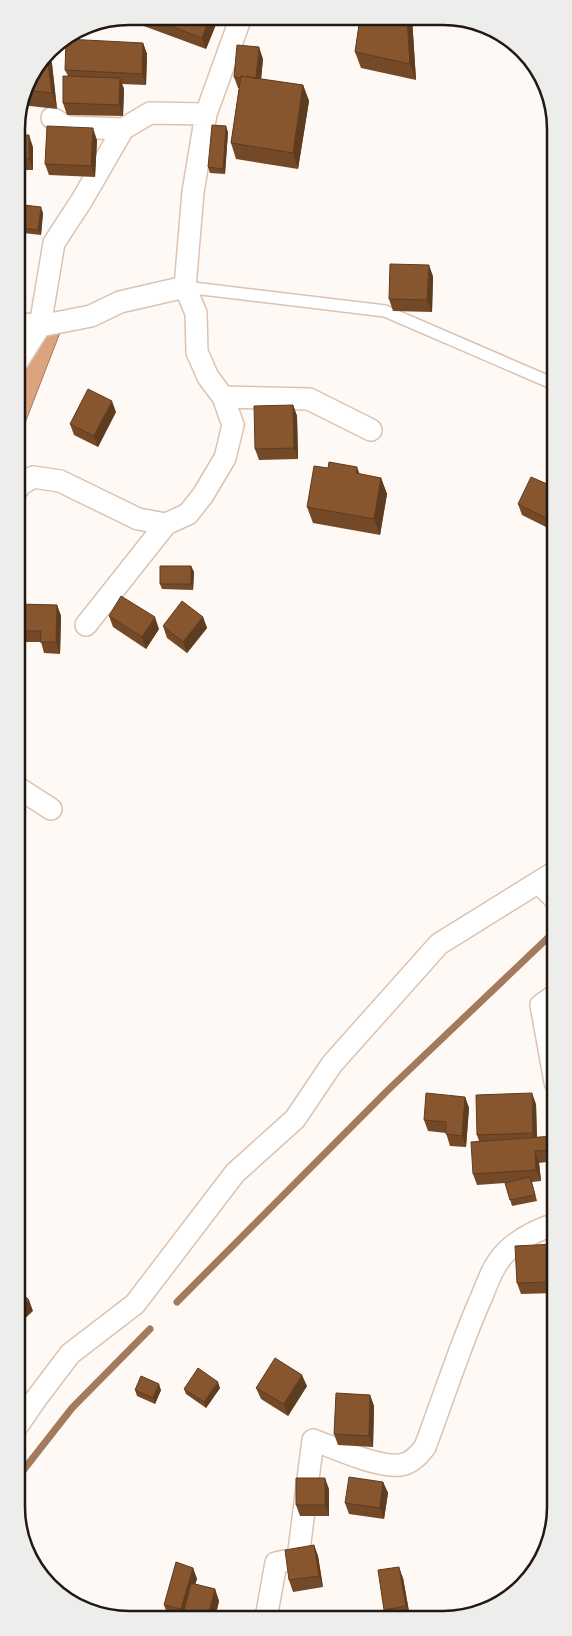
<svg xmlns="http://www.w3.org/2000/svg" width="572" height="1636" viewBox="0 0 572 1636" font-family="'Crimson Pro',serif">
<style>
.water{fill:#dca47c;stroke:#a47a5c}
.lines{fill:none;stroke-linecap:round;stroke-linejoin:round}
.stream{stroke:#a47a5c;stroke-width:7}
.lane-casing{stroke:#dbc3b1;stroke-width:14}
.street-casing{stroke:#dbc3b1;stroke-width:24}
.lane{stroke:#fff;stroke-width:11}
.street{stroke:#fff;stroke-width:21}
.wall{fill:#744928}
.shaded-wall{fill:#5e3c20}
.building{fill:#87552e;stroke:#5e3c20}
.rim{fill:none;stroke:#221912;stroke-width:2.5}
</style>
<rect width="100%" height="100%" fill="#fef9f5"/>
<path class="water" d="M17,309l44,21 -36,93 -8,2z"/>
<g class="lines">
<path class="stream" d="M177,1302l211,-212 167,-159
M18,1477l54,-69 78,-79"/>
<defs>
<path id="lane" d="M185,287l200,24 169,73"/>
<path id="street" d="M52,118l15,9 56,2
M17,323l23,3 51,-10 29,-14 65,-15
M17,362l23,-36 14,-83 28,-43 41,-71 27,-16 56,1
M223,397l86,2 62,31
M17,490l3,-5 13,-8 27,4 78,38 28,5 22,-10 15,-19 22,-37 8,-33 -10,-28 -15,-20 -11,-25 -1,-39 -11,-26 8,-95 13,-78 35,-97
M86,625l80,-101
M17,787l34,22
M539,883l16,16
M555,995l-14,10 14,77
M18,1425l18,-26 34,-45 65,-50 100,-131 60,-54 37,-55 107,-120 116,-72
M266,1618l10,-55 22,-5 15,-118c22,8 65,28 87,25 11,-1 19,-10 25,-18 19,-50 35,-102 57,-151 6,-15 12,-32 24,-44 13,-13 31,-22 49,-28"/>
</defs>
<use href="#lane" class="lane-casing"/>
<use href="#street" class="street-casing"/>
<use href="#lane" class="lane"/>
<use href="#street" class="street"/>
</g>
<path class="wall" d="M138,16l77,1 2,5 -11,27 -65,-24z
M360,18h52l4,62 -55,-12 -6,-16z
M143,43l4,11 -1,31 -24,-1 2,5 -1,27 -56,-1 -4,-12 5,-27 -3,-6z
M55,45l2,11 -8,-1 3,9 5,45 -36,-4 7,-26z
M263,59l-2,20 42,6 6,16 -11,68 -62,-10 -5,-16 8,-55h-1l-4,-11z
M228,132l-3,42 -15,-1 -2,-6z
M17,135l16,12v23h-16z
M97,140l-2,37 -46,-2 -4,-11z
M43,213l-2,22 -18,-2 -2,-5z
M17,250l5,11 -1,21h-4z
M433,276l-1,36 -39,-1 -4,-12z
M293,405l4,11 1,43 -39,1 -4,-11z
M116,412l-18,35 -24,-12 -4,-11z
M359,474l22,4 6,16 -7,41 -67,-12 -6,-16z
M554,487v44l-32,-16 -4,-11z
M191,566l3,6 -1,18 -31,-1 -2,-5z
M17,604l40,1 4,11 -1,38 -16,-1 -3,-11h-24z
M109,616l50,13 -13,20 -33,-22z
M203,617l4,11 -20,25 -20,-15 -4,-12z
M465,1097l4,11 -3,39 -16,-1 -4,-13 -18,-2 -4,-11z
M536,1104l1,33 18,-1v25l-16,2 2,18 -9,1 5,19 -25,5 -7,-23 -28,2 -4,-11 6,-33 -2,-6z
M555,1244v49l-34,1 -4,-11z
M307,1386l-19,30 -27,-17 -5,-11z
M220,1388l-14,20 -20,-14 -2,-5z
M135,1390h26l-6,14 -18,-8z
M370,1395l4,11 -1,41 -35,-2 -4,-11z
M383,1482l5,11 -4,26 -35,-5 -4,-11z
M329,1489v27h-29l-4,-11z
M314,1545l4,11 5,31 -30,5 -4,-12z
M193,1568l4,11 -2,5 20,5 4,12 -4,17h-28l-1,-2v2h-12l-6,-2 -4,-11z
M403,1578l7,39 -23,1 -3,-8z"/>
<path class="shaded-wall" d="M210,17h5l2,5 -11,27 -4,-11z
M407,18h5l4,62 -6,-16z
M58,42l-1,14 -3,-10z
M143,43l4,11 -1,31 -4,-11z
M259,47l4,12 -3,31 -4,-11z
M48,53l4,11 5,45 -5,-16 -5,-38z
M120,78l4,11 -1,27 -4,-11z
M303,85l6,16 -11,68 -5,-16z
M226,126l2,6 -3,42 -2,-5z
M93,128l4,12 -2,37 -4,-11z
M29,135l4,12v23l-4,-11z
M41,207l2,6 -2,22 -3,-5z
M17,250l5,11 -1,21 -4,-11z
M429,265l4,11 -1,36 -5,-12z
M112,401l4,11 -18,35 -4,-11z
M293,405l4,11 1,43 -4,-11z
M357,467l6,16 -7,-10z
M381,478l6,16 -7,41 -6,-16z
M191,566l3,6 -1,18 -2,-6z
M57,605l4,11 -1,38 -4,-12z
M155,617l4,12 -13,20 -4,-12z
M203,617l4,11 -20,25 -4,-11z
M532,1093l4,11 1,41 -4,-12z
M465,1097l4,11 -3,39 -4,-11z
M535,1151l4,12 2,18 -5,-11z
M29,1300l4,11 -15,14v-15z
M302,1375l5,11 -19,30 -4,-12z
M218,1382l2,6 -14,20 -2,-6z
M159,1384l2,6 -6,14 -2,-6z
M370,1395l4,11 -1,41 -4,-11z
M325,1478l4,11v27l-4,-11z
M383,1482l5,11 -4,26 -4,-11z
M314,1545l4,11 5,31 -4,-11z
M399,1567l4,11 7,39 -4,-11z
M193,1568l4,11 -10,32h-3l2,5v2h-2l-3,-9z
M215,1589l4,12 -4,17h-7v-2z"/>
<path class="building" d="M145,16l65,1 -8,21z
M360,18h47l3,46 -55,-12z
M66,39l77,4 -1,31 -77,-4z
M237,45l22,2 -3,31 -15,-2v2l-7,-1z
M47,55l5,38 -27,-3 3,-11z
M63,76l57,2 -1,27 -56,-2z
M241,76l62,9 -10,68 -62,-10z
M212,125l14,1 -3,43 -15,-2z
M47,126l46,2 -2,38 -46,-2z
M17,135h12v24h-12z
M24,205l17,2 -3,23 -17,-2z
M390,264l39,1 -2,35 -38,-1z
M88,389l24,12 -18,35 -24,-12z
M293,405l1,43 -39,1 -1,-43z
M329,462l28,5 -1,6 25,5 -7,41 -67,-12 7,-41 14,2z
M531,477l23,10v35l-36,-18z
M160,566h31v18h-31z
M121,596l34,21 -13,20 -33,-21z
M182,601l21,16 -20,25 -20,-16z
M17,604l40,1 -1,37h-16l1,-11h-24z
M426,1093l39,4 -3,39 -16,-2v-12l-22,-2z
M532,1093l1,40 -56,2 -1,-40z
M555,1136v14l-20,1 1,19 -63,4 -2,-32z
M530,1177l5,18 -25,5 -5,-17z
M555,1244v38l-38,1 -2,-37z
M18,1289l11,11 -11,10z
M275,1358l27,17 -18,29 -28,-16z
M198,1368l20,14 -14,20 -20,-13z
M141,1376l18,8 -6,14 -18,-8z
M336,1393l34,2 -1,41 -35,-2z
M349,1477l34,5 -3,26 -35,-5z
M296,1478h29v27h-29z
M314,1545l5,31 -30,4 -4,-30z
M176,1562l17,6 -12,41 -17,-4z
M399,1567l7,39 -22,4 -6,-40z
M191,1583l24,6 -7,27 -24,-5z"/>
<path d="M0 0H572V1636H0ZM129 25H443A104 104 0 0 1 547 129V1507A104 104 0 0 1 443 1611H129A104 104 0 0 1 25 1507V129A104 104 0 0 1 129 25Z" fill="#ededec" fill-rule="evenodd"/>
<path class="rim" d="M129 25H443A104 104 0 0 1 547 129V1507A104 104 0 0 1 443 1611H129A104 104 0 0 1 25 1507V129A104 104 0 0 1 129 25Z"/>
</svg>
